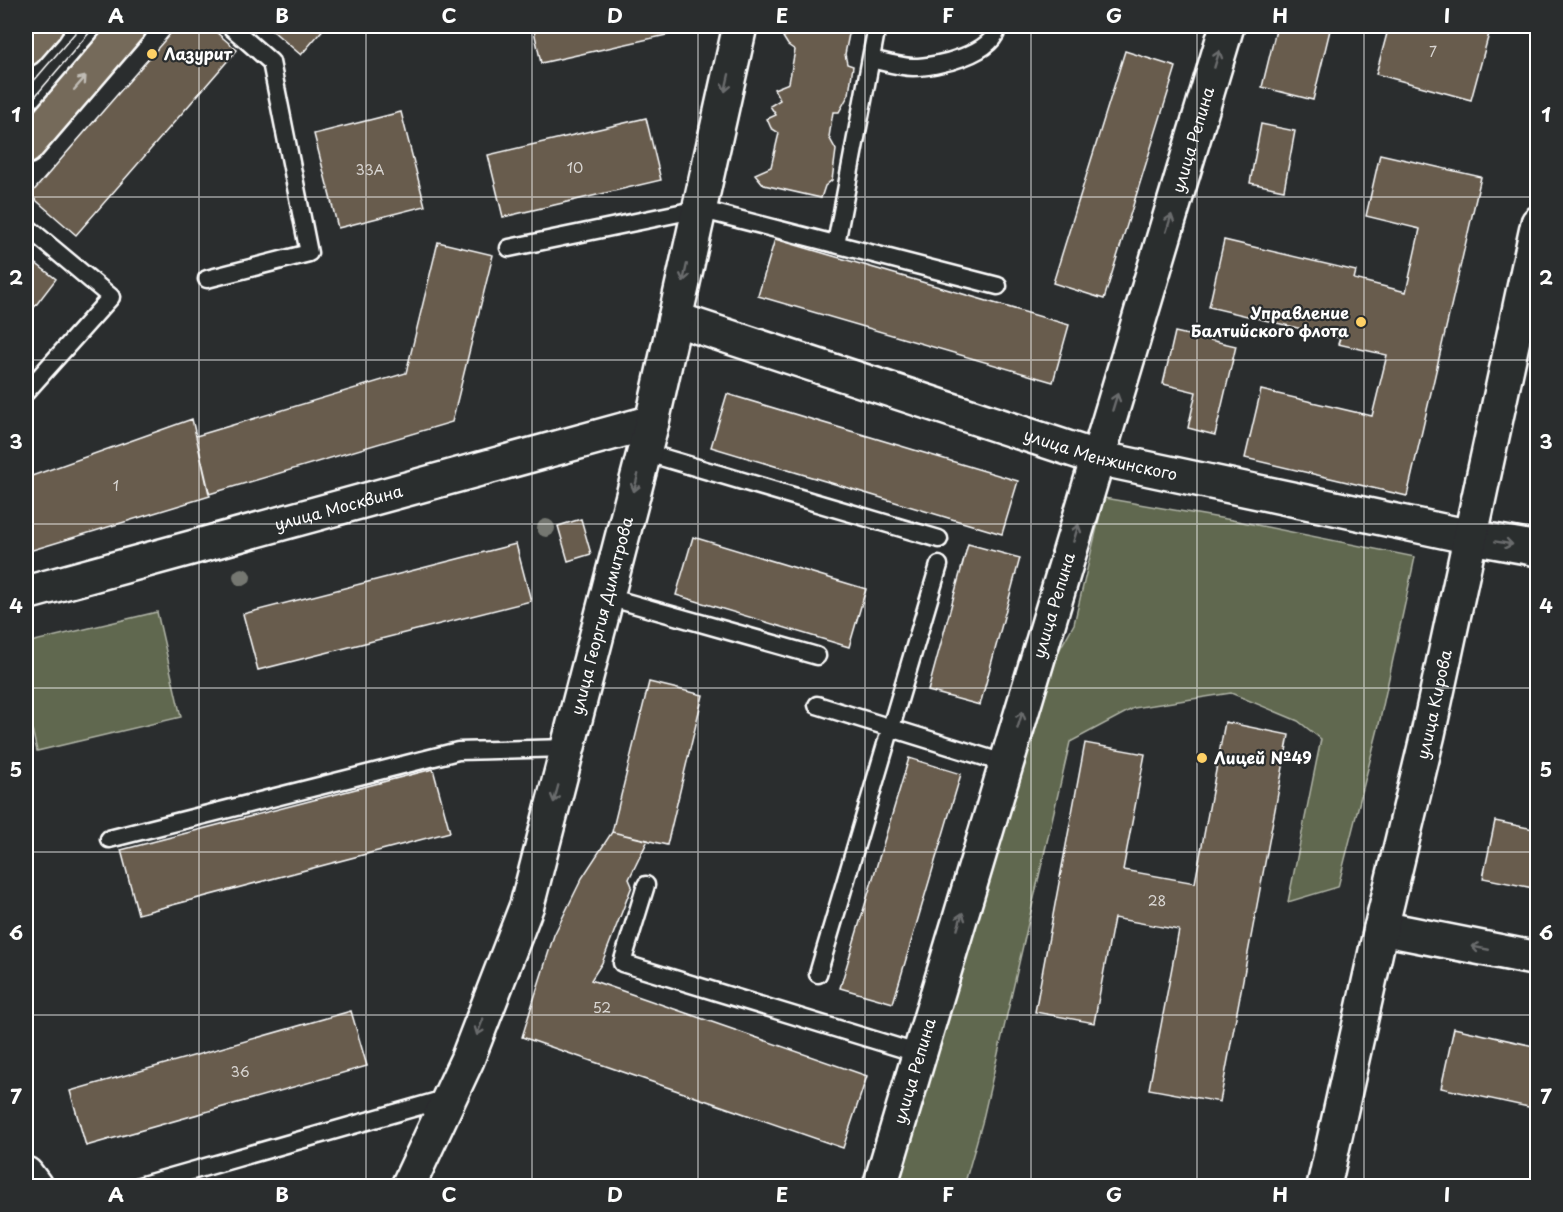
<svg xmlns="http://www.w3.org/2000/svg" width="1563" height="1212" viewBox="0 0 1563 1212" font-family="'Playpen Sans',sans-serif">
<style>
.green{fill:#60684f;stroke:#b0b4a7;stroke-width:1.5}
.building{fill:#675c4e;stroke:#fff;stroke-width:1.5}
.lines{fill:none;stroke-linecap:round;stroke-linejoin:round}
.service-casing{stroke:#fff;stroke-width:21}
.minor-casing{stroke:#fff;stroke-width:38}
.tertiary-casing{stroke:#fff;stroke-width:38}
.secondary-casing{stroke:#fff;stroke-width:38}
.primary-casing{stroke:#fff;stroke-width:38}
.service{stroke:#2a2d2e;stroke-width:16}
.minor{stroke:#2a2d2e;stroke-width:33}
.tertiary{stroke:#2a2d2e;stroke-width:33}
.secondary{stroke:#2a2d2e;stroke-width:33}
.primary{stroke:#746a5a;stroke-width:33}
.tram{stroke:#fff;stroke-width:1.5}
.tree{fill:#747771}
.oneway{stroke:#6a6c6d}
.oneway2{stroke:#c0bcb5}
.grid{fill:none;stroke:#fff;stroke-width:1.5;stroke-opacity:0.55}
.poi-dot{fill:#ffd166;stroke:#2a2d2e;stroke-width:2}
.labels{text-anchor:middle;stroke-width:4.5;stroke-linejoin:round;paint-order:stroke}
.number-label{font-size:14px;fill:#d9d6d3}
.poi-label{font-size:16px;font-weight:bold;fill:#fff;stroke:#2a2d2e;text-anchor:start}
.street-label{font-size:16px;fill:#fff;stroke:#2a2d2e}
.neatline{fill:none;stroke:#fff;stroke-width:2}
.grid-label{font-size:20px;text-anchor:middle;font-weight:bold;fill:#fff}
</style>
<rect width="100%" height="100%" fill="#2a2d2e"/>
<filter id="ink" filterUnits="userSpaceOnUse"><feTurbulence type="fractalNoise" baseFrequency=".0167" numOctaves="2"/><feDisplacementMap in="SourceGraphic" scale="12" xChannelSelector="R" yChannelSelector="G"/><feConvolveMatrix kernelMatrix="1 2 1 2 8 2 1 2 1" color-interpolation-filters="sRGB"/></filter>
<g filter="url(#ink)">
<path class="green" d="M1104,498l128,22 183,37 -37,172 -40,158 -50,15 33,-163 -23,-18 -67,-28 -97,15 -64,34 -88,381 -18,63h-68l143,-500 35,-62z
M157,612l24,105 -144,34 -11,-48v-60z"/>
<path class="building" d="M177,26h32l28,24 -161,185 -46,-40z
M267,26h59l-25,29z
M533,26h165v2l-157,35z
M790,26h69l-2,4 -7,-1 -5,25 2,10 6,2 -4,28 -10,18h-6l-4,25 7,13 -4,30 -7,6 -4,12 -57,-13 -9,-11 16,-7 8,-34 -8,-5 -4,-9 9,-4 -6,-9 10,-6 -6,-11 15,-6 6,-33 -7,-5 -5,-8 9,-4z
M1277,26h54l-18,74 -51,-13z
M1389,26h84l17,4 -19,70 -95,-26z
M1125,51l51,16 -72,232 -51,-16z
M401,112l24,94 -87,22 -24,-94z
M646,118l15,62 -158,37 -15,-62z
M1261,124l34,7 -11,59 -34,-7z
M1380,154l101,23 -74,319 -162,-38 16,-68 111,26 15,-61 -49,-11 2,-6 -131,-31 15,-67 132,31 -2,8 52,13 14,-63 -54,-13z
M775,239l294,86 -16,57 -295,-86z
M438,242l55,13 -41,167 -243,72 -13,-58 210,-63z
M26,256l30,23 -30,39z
M1175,332l61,14 -21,89 -27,-7 8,-36 -33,-8z
M727,394l291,87 -16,53 -291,-87z
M192,419l18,77 -184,56v-74z
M581,519l10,35 -23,7 -10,-35z
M693,537l173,52 -17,58 -173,-52z
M516,544l15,57 -273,69 -15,-56z
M968,544l52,14 -40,147 -52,-14z
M649,682l54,13 -36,150 -55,-13z
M1225,722l64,13 -69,367 -71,-13 30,-159 -65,-12 -20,105 -59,-11 50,-269 60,11 -22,116 72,13z
M909,758l52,16 -68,229 -53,-15z
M433,769l17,63 -312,82 -17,-64z
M1495,821l43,9v59l-55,-11z
M612,832l36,8 -19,39 3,7 -30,77 -11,17 276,96 -24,72 -321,-111 32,-102 28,-57z
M351,1011l16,55 -281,80 -16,-55z
M1454,1028l84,19v62l-97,-21z"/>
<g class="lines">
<defs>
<path id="service" d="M871,59c13,3 29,8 42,8 24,0 81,-13 85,-41
M26,226l85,71 -85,95
M836,244l41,-218
M509,248l190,-39 299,77
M207,279l102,-26 -38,-191 -41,-36
M644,452l295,87
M608,597l209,59
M817,705l190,59
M109,839l349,-88 111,-3
M646,885l-24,78 298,91
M818,974l121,-409
M139,1186l309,-88"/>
<g id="minor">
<path id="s1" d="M675,319l423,139 373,79 67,12"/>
<path id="s2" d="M26,593l626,-171"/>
<path d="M1381,928l157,31"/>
<path d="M26,1174l9,12"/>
</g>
<g id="tertiary">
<path id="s3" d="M408,1186l59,-126 60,-155 125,-483 88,-396"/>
<path id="s4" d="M880,1186l347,-1160"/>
</g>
<g id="secondary">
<path id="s5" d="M1324,1186l57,-258 47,-194 110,-511"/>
</g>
<path id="primary" d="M26,49l20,-23
M26,147l104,-121"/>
</defs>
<use href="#service" class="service-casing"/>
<use href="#minor" class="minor-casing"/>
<use href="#tertiary" class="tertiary-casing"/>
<use href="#secondary" class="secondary-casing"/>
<use href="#primary" class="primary-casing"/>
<use href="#service" class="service"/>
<use href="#minor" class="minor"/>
<use href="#tertiary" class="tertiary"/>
<use href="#secondary" class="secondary"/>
<use href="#primary" class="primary"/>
<path class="tram" d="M26,90l55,-64
M26,107l69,-81"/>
</g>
<g class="tree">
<circle cx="546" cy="528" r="9"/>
<circle cx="242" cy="577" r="9"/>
</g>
<defs><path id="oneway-shaft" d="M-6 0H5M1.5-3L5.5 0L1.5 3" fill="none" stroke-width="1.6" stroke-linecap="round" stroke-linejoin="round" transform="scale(1.5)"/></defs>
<g class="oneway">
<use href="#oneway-shaft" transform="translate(1217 59) rotate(-73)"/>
<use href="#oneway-shaft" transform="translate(727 83) rotate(103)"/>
<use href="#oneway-shaft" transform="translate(1169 223) rotate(-73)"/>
<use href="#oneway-shaft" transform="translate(685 273) rotate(102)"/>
<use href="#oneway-shaft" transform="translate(1115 402) rotate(-73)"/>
<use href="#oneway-shaft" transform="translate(636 483) rotate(104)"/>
<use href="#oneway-shaft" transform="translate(1076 533) rotate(-73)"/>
<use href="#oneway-shaft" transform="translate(1504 543) rotate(10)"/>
<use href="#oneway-shaft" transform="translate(1020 720) rotate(-73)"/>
<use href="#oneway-shaft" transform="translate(556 794) rotate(105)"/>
<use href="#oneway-shaft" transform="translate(960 921) rotate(-73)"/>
<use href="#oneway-shaft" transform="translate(1480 948) rotate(-169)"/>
<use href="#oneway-shaft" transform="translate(480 1027) rotate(111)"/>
</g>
<use class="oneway2" href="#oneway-shaft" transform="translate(80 83) rotate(-49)"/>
</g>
<path class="grid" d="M199,26v1160M366,26v1160M532,26v1160M698,26v1160M865,26v1160M1031,26v1160M1197,26v1160M1364,26v1160M26,197h1512M26,360h1512M26,524h1512M26,688h1512M26,852h1512M26,1015h1512"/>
<g class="poi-dot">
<circle cx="152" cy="54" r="6"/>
<circle cx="1361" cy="322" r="6"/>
<circle cx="1202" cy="758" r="6"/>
</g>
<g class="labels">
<g class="number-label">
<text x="1433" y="57">7</text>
<text x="575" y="173">10</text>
<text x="370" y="175">33А</text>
<text x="116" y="491">1</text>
<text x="1157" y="906">28</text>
<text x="602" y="1013">52</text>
<text x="240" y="1077">36</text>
</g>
<g class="poi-label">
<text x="164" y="60">Лазурит</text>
<text x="1349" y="319" text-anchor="end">Управление<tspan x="1349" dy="18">Балтийского флота</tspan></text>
<text x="1214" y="764">Лицей №49</text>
</g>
<g class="street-label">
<text dy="6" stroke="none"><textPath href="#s4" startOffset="1092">улица Репина</textPath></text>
<text dy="6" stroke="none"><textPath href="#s1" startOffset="447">улица Менжинского</textPath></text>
<text dy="6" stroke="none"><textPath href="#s2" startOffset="324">улица Москвина</textPath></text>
<text dy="6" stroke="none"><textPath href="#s4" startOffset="606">улица Репина</textPath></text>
<text dy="6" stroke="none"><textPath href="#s3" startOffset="604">улица Георгия Димитрова</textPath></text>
<text dy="6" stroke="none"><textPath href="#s5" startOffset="494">улица Кирова</textPath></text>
<text dy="6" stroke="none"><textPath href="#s4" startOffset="120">улица Репина</textPath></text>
</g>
</g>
<rect width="1563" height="1212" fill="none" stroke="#2a2d2e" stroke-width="66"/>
<rect x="33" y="33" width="1497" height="1146" class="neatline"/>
<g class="grid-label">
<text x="116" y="23">A</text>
<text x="282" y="23">B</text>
<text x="449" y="23">C</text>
<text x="615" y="23">D</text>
<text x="782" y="23">E</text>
<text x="948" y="23">F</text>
<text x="1114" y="23">G</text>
<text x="1280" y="23">H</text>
<text x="1447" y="23">I</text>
<text x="16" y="122">1</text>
<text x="1546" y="122">1</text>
<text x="16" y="285">2</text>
<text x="1546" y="285">2</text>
<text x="16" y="449">3</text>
<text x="1546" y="449">3</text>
<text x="16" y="613">4</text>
<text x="1546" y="613">4</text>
<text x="16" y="777">5</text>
<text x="1546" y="777">5</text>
<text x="16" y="940">6</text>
<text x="1546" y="940">6</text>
<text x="16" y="1104">7</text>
<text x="1546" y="1104">7</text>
<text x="116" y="1202">A</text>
<text x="282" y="1202">B</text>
<text x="449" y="1202">C</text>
<text x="615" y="1202">D</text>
<text x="782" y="1202">E</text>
<text x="948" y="1202">F</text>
<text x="1114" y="1202">G</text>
<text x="1280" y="1202">H</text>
<text x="1447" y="1202">I</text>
</g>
</svg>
